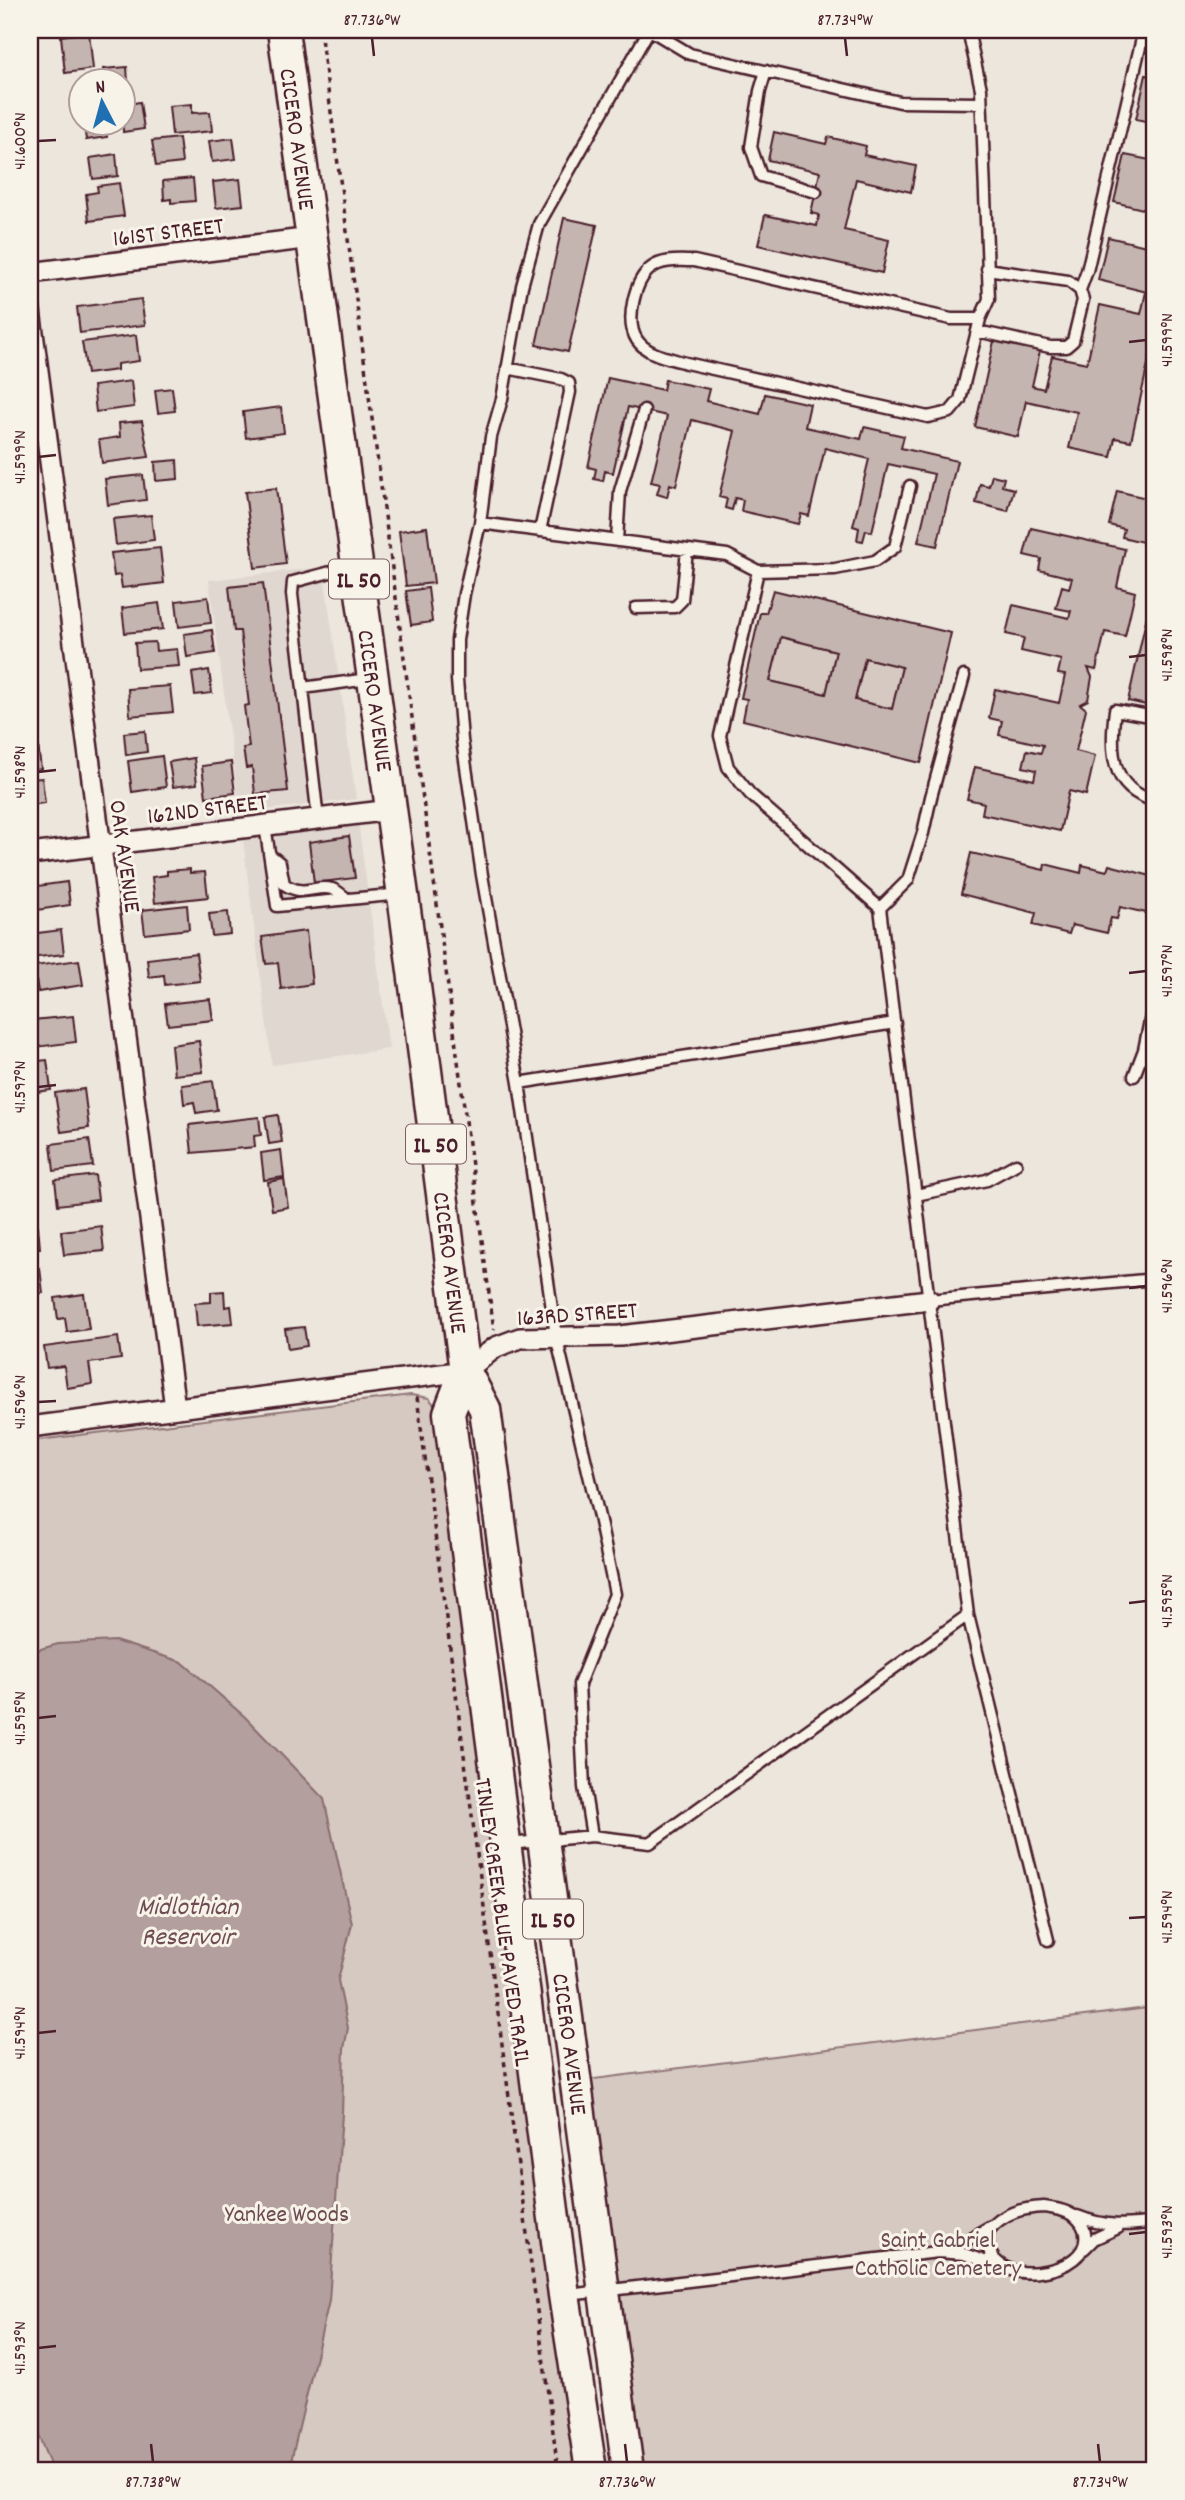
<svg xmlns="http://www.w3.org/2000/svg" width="1185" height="2500" viewBox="0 0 1185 2500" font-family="Dekko,sans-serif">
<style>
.built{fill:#e0d7d0}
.green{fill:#d5c9c2;stroke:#907476;stroke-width:2}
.water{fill:#b39f9d;stroke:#896c6f;stroke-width:2}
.building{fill:#c4b5b0;stroke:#4a1f2b;stroke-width:2;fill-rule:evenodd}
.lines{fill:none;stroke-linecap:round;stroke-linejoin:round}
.service-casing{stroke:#4a1f2b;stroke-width:15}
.minor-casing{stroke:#4a1f2b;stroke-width:24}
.primary-casing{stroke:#4a1f2b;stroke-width:35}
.path{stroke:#4a1f2b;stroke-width:3.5;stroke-dasharray:5 5;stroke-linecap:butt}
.service{stroke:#f7f3e8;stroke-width:10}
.minor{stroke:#f7f3e8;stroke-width:19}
.primary{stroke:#f7f3e8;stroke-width:30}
.ticks{fill:none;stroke:#4a1f2b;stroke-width:2.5}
.labels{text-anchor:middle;stroke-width:6;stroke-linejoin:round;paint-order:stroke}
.shield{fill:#f7f3e8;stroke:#7e5f64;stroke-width:2}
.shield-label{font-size:23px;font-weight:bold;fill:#4a1f2b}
.street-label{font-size:24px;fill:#4a1f2b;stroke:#f7f3e8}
.park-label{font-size:24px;fill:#6d4a51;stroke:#f7f3e8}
.water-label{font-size:26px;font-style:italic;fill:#6f4c53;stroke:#f7f3e8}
.neatline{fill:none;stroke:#4a1f2b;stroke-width:2.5}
.ticks-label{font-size:18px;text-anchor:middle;fill:#4a1f2b}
</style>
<rect width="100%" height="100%" fill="#ece6dd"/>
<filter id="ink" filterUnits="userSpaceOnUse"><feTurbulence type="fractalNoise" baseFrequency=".0143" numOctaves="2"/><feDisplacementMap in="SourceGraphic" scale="14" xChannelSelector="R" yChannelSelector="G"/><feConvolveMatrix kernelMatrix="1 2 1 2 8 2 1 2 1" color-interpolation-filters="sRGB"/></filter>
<g filter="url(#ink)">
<path class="built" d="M323,567l33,232 -116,14 -31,-233z
M358,821l31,228 -117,16 -30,-232z"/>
<path class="green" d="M781,637l55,14 -10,43 -56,-13z
M865,658l37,9 -10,42 -37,-9z
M411,1395l18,3 11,15 140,1057h-550v-1029z
M1155,2007v463h-515l-54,-390z"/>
<path class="water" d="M115,1641l67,21 63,55 79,82 28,125 -14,56 10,48 -4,21 -2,65 -13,187 -37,156 2,13h-242l-21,-54 -1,-764 28,-8z"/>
<path class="building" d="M89,32l4,37 -28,4 -4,-37z
M127,67l2,32h-7v-19h-18l-1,-11z
M1146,75l9,2v46l-19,-4z
M140,102l4,27 -21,3 -1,-27z
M192,104v9l18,-1 2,19 -40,4 -3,-29z
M105,122l2,15 -21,3 -2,-15z
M774,132l52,12 2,-7 38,9 -2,9 52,11 -5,26 -55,-13 -12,51 45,10 -7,33 -124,-28 7,-30 52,11 2,-11 -8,-2 9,-41 -52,-12z
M179,138l3,25 -26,3 -4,-25z
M233,138l3,21 -24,3 -3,-21z
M116,154l2,22 -25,3 -3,-21z
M1125,155l30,6v51l-41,-10z
M193,178l2,23 -24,2v-4l-7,1 -1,-19z
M240,179l3,26 -27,3 -3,-26z
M119,183l5,33 -35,5 -3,-27 12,-2 -1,-6z
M564,218l33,7 -29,127 -32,-7z
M1108,237l47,11v46l-57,-14z
M1146,292l9,2v38l-24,109 -16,-3 -4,19 -42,-9 8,-36 -51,-11 -8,36 -43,-10 19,-86 46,10 -8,35 12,3 8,-33 35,7 13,-58 41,9z
M141,299l4,26 -65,8 -3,-26z
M136,335l3,26 -22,3v6l-30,4 -5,-32z
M608,378l55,12 2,-10 44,9 -3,12 54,13 5,-20 45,10 -5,23 56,12 3,-12 40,9 -3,12 56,13 -20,85 -19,-4 16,-68 -46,-10 -16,68 -6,-2 -3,11 -6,-1 2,-12 -6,-2 16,-67 -44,-11 -16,68 -8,-2 -3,10 -57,-13 2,-11 -8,-2 -3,12 -7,-2 2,-9 -8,-2 16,-66 -43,-11 -16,66 -6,-2 -3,13 -10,-3 3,-10 -9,-2 16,-66 -39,-9 -15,66 -8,-2 -2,10 -9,-2 2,-10 -8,-2z
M131,381l3,26 -38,5 -3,-26z
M172,388l3,23 -17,2 -3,-23z
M281,407l3,26 -38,5 -3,-26z
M142,421l7,36 -47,6 -3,-23 21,-3 -1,-14z
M177,460l1,19 -22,2 -1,-19z
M143,475l3,25 -38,5 -3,-26z
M992,475l12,3 -2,8 12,3 -6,22 -32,-8 4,-19 9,2z
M276,488l10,76 -31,4 -10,-76z
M1117,491l38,9v45l-33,-8 2,-8 -15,-4z
M151,515l3,25 -38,5 -3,-26z
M427,527l7,56 -28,3 -7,-55z
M1031,528l94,21 -8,38 18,5 -10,44 -20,-4 -9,38 -8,-2 4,9 -4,23 -8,4 6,5 -10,42 19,5 -9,39 -17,-4 -9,40 -78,-17 2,-11 -17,-4 8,-32 59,13 2,-10 -13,-3 4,-17 14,3 2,-8 -44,-10 3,-14 -13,-3 6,-29 64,14 6,-28 -7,-1 3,-14 -40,-9 3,-13 -18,-4 7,-29 56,13 2,-7 -15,-3 6,-22 7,2 3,-10 -33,-8 2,-11 -17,-4z
M160,548l4,35 -42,5 -2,-13 -6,1 -3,-23z
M263,583l25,208 -33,3 -3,-27 -6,1 -3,-20 6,-1 -5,-41 5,-1 -9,-74h-6l-5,-44z
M428,588l4,34 -21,3 -5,-34z
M773,590l178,43 -30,130 -178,-43 4,-21 -6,-1 19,-85h6zM781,637l55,14 -10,43 -56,-13zM865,658l37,9 -10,42 -37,-9z
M1152,593l3,1v113l-27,-6z
M208,597l3,26 -32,4 -3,-26z
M159,603l4,26 -38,4 -3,-25z
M212,630l3,23 -28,4 -3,-23z
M155,642l1,9 21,-2 2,17 -42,3 -2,-26z
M209,670l3,23 -17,2 -3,-22z
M170,686l3,26 -43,4 -2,-27z
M145,731l2,21 -21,3 -2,-22z
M38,744l3,25 -11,2v-26z
M162,756l4,31 -34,5 -4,-31z
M194,758l3,26 -24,3 -4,-25z
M231,762l4,31 -29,4 -4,-31z
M42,778l3,25 -15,2v-26z
M349,836l6,42 -41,5 -5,-41z
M971,853l73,17 1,-6 36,9 1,-8 25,6 2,-6 46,12v38l-35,-8 -3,12 -6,-1 -4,15 -35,-8 -3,9 -36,-9 3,-12 -75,-19z
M190,869v4l15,-1 3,25 -53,6 -3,-26 15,-2v-4z
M67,882l3,23 -40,6v-24z
M187,905l2,24 -44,5 -3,-24z
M228,912l2,22 -18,2 -3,-22z
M61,930l3,24 -34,4v-24z
M306,931l6,53 -31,5 -3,-26 -12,1 -4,-27z
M196,953l4,28 -35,4 -1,-10 -15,2 -2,-18z
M79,960l4,25 -45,7 -4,-26z
M210,999l3,21 -45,5 -3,-21z
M73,1016l3,26 -40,5 -3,-27z
M199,1041l4,31 -29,3 -3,-30z
M47,1060l4,30 -21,3v-31z
M213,1081l4,29 -21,3 -2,-11 -10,2 -2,-19z
M84,1089l5,39 -28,4 -6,-39z
M278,1115l4,27 -13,2 -4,-27z
M259,1117l2,18 -7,1 1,11 -63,6 -3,-28z
M89,1139l4,27 -39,5 -3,-27z
M281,1150l3,27 -20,3 -3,-27z
M95,1175l3,25 -40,5 -3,-25z
M284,1179l4,28 -16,3 -4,-28z
M30,1226h8l2,22h-10z
M101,1226l3,25 -40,4 -3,-24z
M40,1268l3,25 -13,2v-25z
M224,1291l1,16 6,-1 2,17 -36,3 -2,-23 16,-1v-10z
M84,1294l5,35 -22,3 -2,-14 -7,1 -3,-21z
M304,1327l3,19 -19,3 -3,-20z
M118,1337l3,22 -32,4 3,21 -25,4 -3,-22 -17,2 -3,-21z"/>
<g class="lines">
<defs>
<path id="service" d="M650,30l40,24 210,48 80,1
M968,30l13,59 8,210 -9,20h-29l-257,-58c-15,0 -31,-2 -43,7 -17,13 -26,54 -14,72 10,15 33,18 49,23l242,54 22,-5 10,-12 20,-81
M766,71l-6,20 -9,56 10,29 55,16
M1080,290l7,-19 57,-241
M977,331l73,16h16l7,-6 10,-41 -3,-10 -12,-9 -81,-12
M507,368l54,11 8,4 1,9 -30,139
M480,523l247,32 31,16 -38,165 8,31 22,27 130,114 88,707 -318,228 -58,-7 -83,8
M617,541l3,-50 24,-81
M758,571l77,-2 40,-8 20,-14 15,-61
M636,608l39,-1 7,-7 5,-50
M303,688l65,-9
M1155,717l-40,-7c-5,39 -6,79 40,91
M318,819l-26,-225 1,-12 60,-16
M265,825l12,81 124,-12
M269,854l11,9 4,21c21,14 31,0 48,5 5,1 11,7 15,10
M880,908l28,-28 15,-47 8,-36 33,-121
M1134,1076l10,-26 11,-54
M519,1083l376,-60
M916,1195l71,-15 29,-16
M929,1300l226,-21
M968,1615l80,325
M592,1836l-8,-49 -5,-103 36,-90 -16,-77 -43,-181 -37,-253 -37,-208 -20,-135 -5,-60v-40l7,-46 16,-71 11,-86 11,-38 20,-113 17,-62 110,-194
M1044,2207c15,2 34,5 40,22 16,49 -110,66 -95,1 14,-17 33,-22 55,-23z
M1077,2216c27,11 50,10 78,6
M1084,2249l10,-10 24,-11
M946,2250l13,-5 32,-19
M568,2295l370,-43 26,2 43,15"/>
<path id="minor" d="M30,273l282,-35
M30,310l145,1098
M30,854l361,-44
M30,1427l435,-56 31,-24 24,-9 100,-2 309,-36"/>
<g id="primary">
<path id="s1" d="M283,30l123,887 59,454 20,38 143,1061"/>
<path d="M465,1371l-16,42 115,882 27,175"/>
</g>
</defs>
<use href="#service" class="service-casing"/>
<use href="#minor" class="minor-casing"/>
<use href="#primary" class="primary-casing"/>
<path class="path" d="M320,30l174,1300
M417,1397l141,1073"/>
<use href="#service" class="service"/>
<use href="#minor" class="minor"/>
<use href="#primary" class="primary"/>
</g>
</g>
<path class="ticks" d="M372,38l2,18M845,38l2,18M38,141l18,-1M1129,342l17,-2M38,457l18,-2M1129,657l17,-2M38,772l18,-2M1129,973l17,-2M38,1087l18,-2M1129,1288l17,-2M38,1402l18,-1M1129,1603l17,-2M38,1718l18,-2M1129,1918l17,-1M38,2033l18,-2M1129,2234l17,-2M38,2348l18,-2M151,2444l2,18M625,2444l2,18M1098,2444l2,18"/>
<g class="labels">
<g class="shield">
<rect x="329" y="559.5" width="60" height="39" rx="5"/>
<rect x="406" y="1124.5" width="60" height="39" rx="5"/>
<rect x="523" y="1899.5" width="60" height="39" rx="5"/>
</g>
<g class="shield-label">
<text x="359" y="587">IL 50</text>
<text x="436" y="1152">IL 50</text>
<text x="553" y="1927">IL 50</text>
</g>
<g class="street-label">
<text dy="8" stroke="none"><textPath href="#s1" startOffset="110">CICERO AVENUE</textPath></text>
<text transform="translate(168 231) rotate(-7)" y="8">161ST STREET</text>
<text dy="8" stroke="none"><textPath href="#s1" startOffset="677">CICERO AVENUE</textPath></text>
<text transform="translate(207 808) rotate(-7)" y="8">162ND STREET</text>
<text transform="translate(126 856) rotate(82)" y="8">OAK AVENUE</text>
<text dy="8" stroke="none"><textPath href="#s1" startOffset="1244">CICERO AVENUE</textPath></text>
<text transform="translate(577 1313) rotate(-4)" y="8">163RD STREET</text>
<text transform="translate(504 1922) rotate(82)" y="8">TINLEY CREEK BLUE PAVED TRAIL</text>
<text dy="8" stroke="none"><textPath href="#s1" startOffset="2037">CICERO AVENUE</textPath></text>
</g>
<g class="park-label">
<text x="287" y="2221">Yankee Woods</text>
<text x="938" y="2247">Saint Gabriel<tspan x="938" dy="28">Catholic Cemetery</tspan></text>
</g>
<g class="water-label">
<text x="188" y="1914">Midlothian<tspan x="188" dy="30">Reservoir</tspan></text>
</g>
</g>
<rect width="1185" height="2500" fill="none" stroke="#f7f3e8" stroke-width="77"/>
<g transform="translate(102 102) rotate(354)"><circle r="33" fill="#f7f3e8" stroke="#b29e9c" stroke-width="2"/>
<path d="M0-5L12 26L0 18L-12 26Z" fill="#1f6fb2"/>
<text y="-10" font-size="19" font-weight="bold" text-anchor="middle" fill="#4a1f2b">N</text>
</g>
<rect x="38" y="38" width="1108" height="2424" class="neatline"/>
<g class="ticks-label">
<text x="372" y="25">87.736°W</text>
<text x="845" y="25">87.734°W</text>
<text transform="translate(19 141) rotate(-90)" y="6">41.600°N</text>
<text transform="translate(1166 340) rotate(-90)" y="6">41.599°N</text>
<text transform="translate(19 457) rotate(-90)" y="6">41.599°N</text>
<text transform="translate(1166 655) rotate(-90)" y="6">41.598°N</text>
<text transform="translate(19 772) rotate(-90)" y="6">41.598°N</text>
<text transform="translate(1166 971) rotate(-90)" y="6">41.597°N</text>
<text transform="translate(19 1087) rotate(-90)" y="6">41.597°N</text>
<text transform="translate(1166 1286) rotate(-90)" y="6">41.596°N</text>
<text transform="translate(19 1402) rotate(-90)" y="6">41.596°N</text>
<text transform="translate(1166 1601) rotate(-90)" y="6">41.595°N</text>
<text transform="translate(19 1718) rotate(-90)" y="6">41.595°N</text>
<text transform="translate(1166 1917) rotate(-90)" y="6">41.594°N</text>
<text transform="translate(19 2033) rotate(-90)" y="6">41.594°N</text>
<text transform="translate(1166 2232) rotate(-90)" y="6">41.593°N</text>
<text transform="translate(19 2348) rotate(-90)" y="6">41.593°N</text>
<text x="153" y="2487">87.738°W</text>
<text x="627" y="2487">87.736°W</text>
<text x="1100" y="2487">87.734°W</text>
</g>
</svg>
